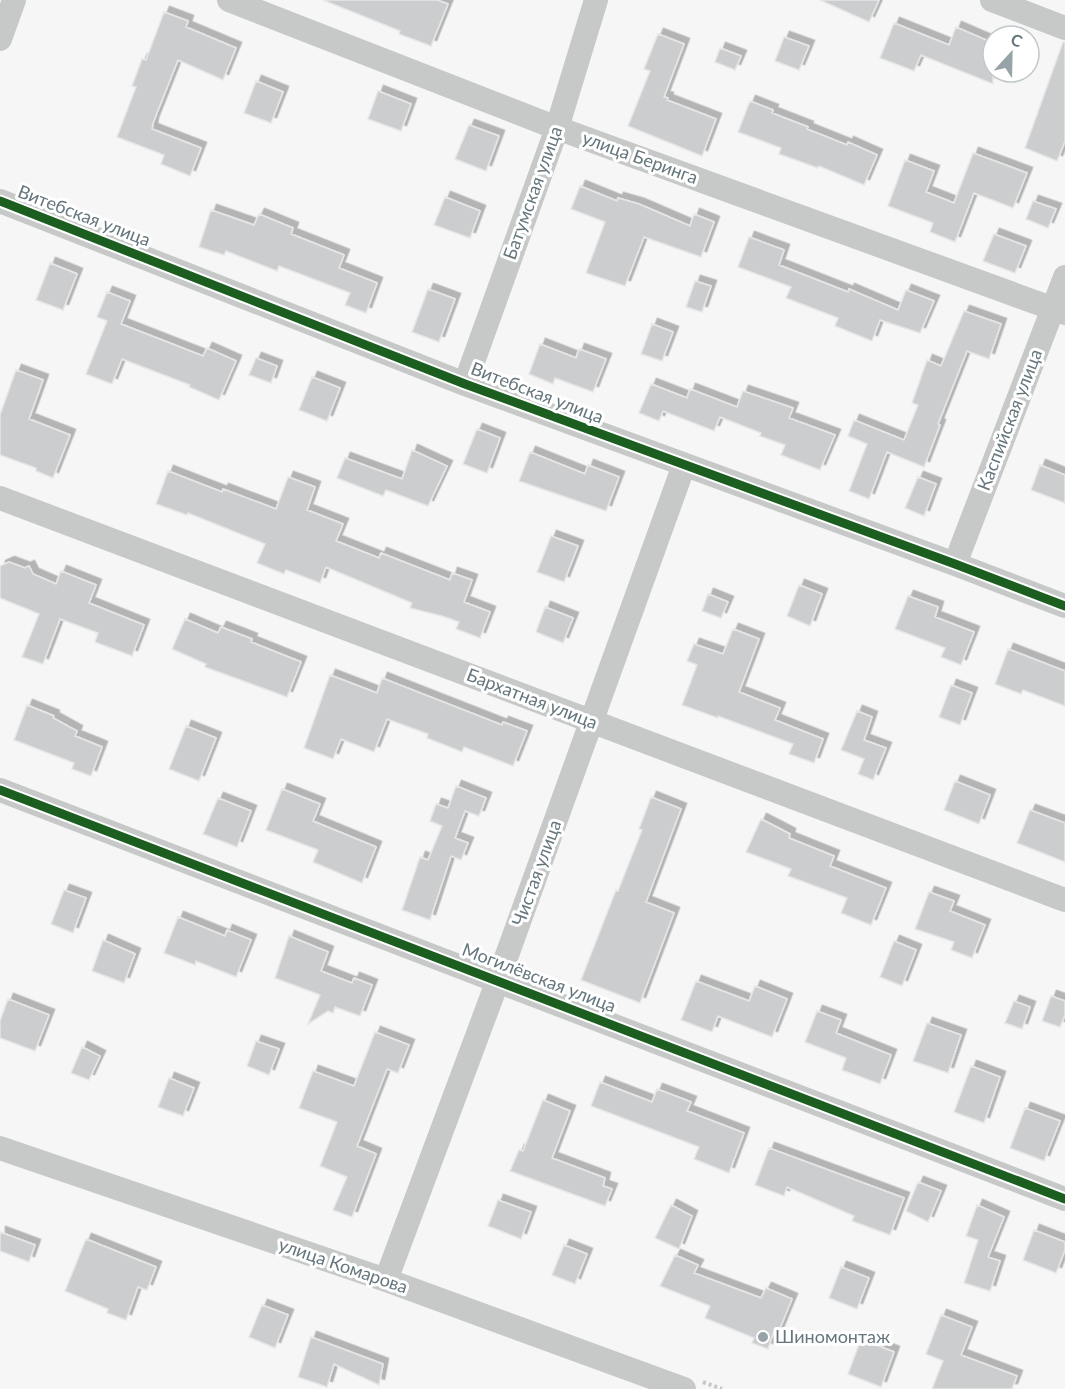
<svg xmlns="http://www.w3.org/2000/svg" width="1065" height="1389" viewBox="0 0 1065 1389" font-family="Lato,sans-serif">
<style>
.building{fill:#cbcdce;stroke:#e6e6e6;stroke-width:1.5;filter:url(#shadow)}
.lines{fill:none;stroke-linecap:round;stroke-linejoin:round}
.path{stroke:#c5c6c7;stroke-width:4;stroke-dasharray:3 3;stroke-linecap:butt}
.minor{stroke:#c7c9c9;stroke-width:24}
.cycleway-casing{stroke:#fff;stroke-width:13}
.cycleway{stroke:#1b5e20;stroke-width:9}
.poi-dot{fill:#98a3a7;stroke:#fff;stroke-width:2}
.labels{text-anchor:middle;stroke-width:6;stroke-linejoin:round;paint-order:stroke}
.street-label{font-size:18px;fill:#65767d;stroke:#fff}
.poi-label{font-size:18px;fill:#65767d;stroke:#fff;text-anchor:start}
</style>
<defs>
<filter id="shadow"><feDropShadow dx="5.5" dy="-5.5" stdDeviation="0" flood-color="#0004"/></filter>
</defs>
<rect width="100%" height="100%" fill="#f6f6f6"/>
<path class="building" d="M323,0h114l11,4 -17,42 -32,-12 1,-3z
M820,0h59l-10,22z
M164,12l24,9 -2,6 50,21 -13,32 -45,-20 -25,63 -1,6 49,19 -11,28 -29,-12 3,-9 -47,-18 19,-50 -4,-1 10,-27 4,1z
M894,23l55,22 7,-18 37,16v41l-72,-29 -7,16 -34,-13z
M658,34l26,10 -20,53 4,1 -1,2 49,19 -14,37 -74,-30 22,-55 -6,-2z
M784,37l25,9 -10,24 -24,-9z
M1063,42h2v99l-8,20 -32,-13z
M720,48l21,8 -6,14 -20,-8z
M256,81l27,11 -12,31 -27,-10z
M378,91l33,13 -10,27 -33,-12z
M750,101l23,9 -1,3 36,14 -1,2 40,16 1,-3 29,13 -13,30 -45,-19 -1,2 -39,-14 2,-6 -43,-16z
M469,125l30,11 -13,35 -31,-12z
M973,153l54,20 -14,35 -39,-15 -19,49 -25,-10 3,-9 -45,-17 17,-46 29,11 -8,21 28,11z
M580,186l37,15 1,-3 21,6 51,22 4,-12 20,8 -13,35 -57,-20 -19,49 -39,-13 19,-51 -34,-13z
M445,197l35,14 -10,27 -36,-13z
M1033,201l23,8 -8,19 -22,-9z
M211,210l43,15 5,-11 34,14 -2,6 53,21 -5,13 38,15 -11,30 -21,-8 5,-12 -71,-27 -2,5 -51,-20 -2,4 -25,-8z
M994,234l32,12 -11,27 -32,-12z
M749,237l35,13 -5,15 69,27 1,-3 49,21 8,-20 28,11 -14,32 -40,-13 -8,21 -37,-15 3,-8 -52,-20 5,-11 -53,-20z
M50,263l27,11 -14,36 -27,-10z
M695,281l16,5 -9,26 -16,-5z
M428,289l27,10 -16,43 -27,-10z
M107,292l23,9 -9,23 82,32 4,-8 29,13 -17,39 -30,-13 1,-2 -68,-26 -10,25 -26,-10 21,-53 -10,-4z
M964,311l37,13 -12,35 -22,-8 -29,73 2,1 -16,42 -37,-15 -18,47 -20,-8 18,-47 -19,-8 6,-16 50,20 14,-35 -6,-2 15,-43 14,6z
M652,324l21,8 -11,29 -21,-7z
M540,344l36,14 3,-9 27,10 -13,33 -38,-14 -2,6 -24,-10z
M256,358l21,8 -6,17 -22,-8z
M16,370l27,10 -14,39 41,16 -17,43 -17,-7v-3l-36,-13v-40z
M312,377l28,11 -13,33 -28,-11z
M651,384l36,14 3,-9 47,18 6,-16 50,17 -4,10 46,17 -15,35 -39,-15 4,-10 -25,-9 1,-3 -41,-16 -6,14 -51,-20 -4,10 -20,-8z
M477,429l23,9 -13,35 -24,-9z
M412,450l35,16 -19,40 -42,-16 -3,6 -46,-18 8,-20 57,21z
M530,452l55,22 3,-9 31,12 -13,34 -87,-30z
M1040,465l25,10v28l-34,-13z
M168,471l54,21 1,-3 53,20 12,-32 27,10 -8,23 36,14 -7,17 43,17 2,-5 69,27 2,-7 20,7 -8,22 26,10 -10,26 -24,-9 3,-7 -17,-6 -32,-8 2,-5 -86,-36 -6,16 -34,-13 -2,4 -27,-11 8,-19 -77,-31 -1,2 -31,-11z
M918,477l18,7 -12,32 -19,-8z
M551,536l27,10 -14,36 -27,-10z
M9,562l16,6 4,-2 4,8 23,10 5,-13 35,14 -7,18 55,22 -12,31 -37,-14 3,-9 -38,-14 -17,45 -21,-7 17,-43 -39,-16v-32z
M799,585l23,9 -12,32 -23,-10z
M708,594l20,8 -7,16 -19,-7z
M908,596l30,11 -3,10 39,15 -13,33 -20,-8 4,-9 -50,-19z
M545,607l28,11 -10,25 -27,-11z
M185,619l33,14 3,-6 31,12 -1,3 50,20 -14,35 -82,-30 1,-3 -34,-15z
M733,629l26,10 -20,53 41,16 -5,12 48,19 -9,24 -25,-9 4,-10 -75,-28v2l-36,-13 15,-40 -10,-4 7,-17 29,10z
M1008,649l57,22v35l-42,-16 -2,4 -26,-10z
M330,675l47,18 5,-15 120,47 1,-3 24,9 -14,35 -49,-19 -2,5 -35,-14 1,-4 -41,-15 -13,33 -33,-13 -8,20 -29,-11z
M951,685l21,8 -12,32 -21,-8z
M27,705l27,11 -1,2 24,13 -2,5 27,11 -11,29 -19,-7 2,-6 -60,-23z
M857,711l15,6 -8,23 22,8 -13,32 -15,-6 6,-15 -23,-9z
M186,726l30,12 -17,43 -30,-12z
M955,781l35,14 -11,29 -35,-14z
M456,786l30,12 -7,18 -14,-5 -10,27 13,5 -7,17 -10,-4 -21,64 -28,-10 18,-53 8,3 14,-34 -12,-5 6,-17 12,4z
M282,789l38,15 -7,17 63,26 -14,36 -49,-21 5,-12 -52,-20z
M651,797l30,12 -35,93 28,11 -34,90 -59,-23 35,-90 2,1 24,-61 -3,-1z
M218,798l33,13 -14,36 -34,-13z
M1030,810l35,13v39l-48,-19z
M761,819l29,15 -1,4 45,18 -4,10 56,22 -15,37 -30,-12 6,-15 -59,-22 3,-7 -45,-17z
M64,890l22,8 -13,35 -22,-9z
M929,892l25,9 -4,10 35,14 -13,33 -21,-8 3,-8 -39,-13z
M178,917l47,19 2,-6 24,10 -15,37 -40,-16 -1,4 -31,-12z
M289,936l39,16 -7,19 31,12 2,-5 18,7 -12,31 -25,-9 -2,6 -5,-2 -20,13 12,-29 -45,-17z
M103,940l32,14 -11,29 -32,-12z
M894,941l22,9 -14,36 -22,-9z
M696,981l53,20 6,-15 32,13 -15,38 -54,-21 -6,16 -31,-12z
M1051,996l14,5v14l-5,12 -18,-6z
M8,999l41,16 -14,36 -35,-13v-17z
M1014,1001l16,6 -8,22 -17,-6z
M817,1011l24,9 -5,13 55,22 -11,29 -38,-14 4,-12 -41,-16z
M927,1023l34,12 -13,38 -35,-12z
M375,1032l34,13 -11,28 -11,-4 -30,77 19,8 -24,63 -19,-7 14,-33 -27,-11 17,-44 -38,-14 14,-37 41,15z
M256,1041l23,8 -10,26 -22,-9z
M82,1047l18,9 -11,24 -18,-7z
M971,1066l29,11 -16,46 -30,-11z
M169,1078l25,10 -11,28 -25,-9z
M600,1082l52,20 5,-13 34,13 -4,9 57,22 -15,40 -35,-14 5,-12 -108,-41z
M543,1100l27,11 -18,47 53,20 -2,8 9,3 -7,17 -95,-35 9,-21 4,1z
M1025,1108l35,13 -16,40 -34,-13z
M769,1148l135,50 -14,37 -38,-14 2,-5 -67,-29 -3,9 -29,-11z
M918,1182l23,9 -13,31 -22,-11z
M498,1200l33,12 -10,27 -33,-13z
M671,1205l21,11 -13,33 -24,-11z
M977,1205l27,12 -16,40 12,4 -10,30 -26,-8 14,-43 -12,-4z
M1034,1230l31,12v8l-9,23 -33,-13z
M0,1232l35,13 -6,17 -29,-11z
M86,1239l70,28 -9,23 -9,-3 -12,33 -19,-7 1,-4 -43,-18z
M564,1245l23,9 -12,30 -23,-9z
M675,1255l23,10 -4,8 67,25 5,-10 26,11 -14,34 -4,-2 -6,18 -16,-6 2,-5 -49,-20 5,-12 -50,-20z
M841,1267l28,11 -12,31 -28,-11z
M262,1305l26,10 -13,33 -26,-11z
M941,1315l31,12 -11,28 56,21 -5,13h-80l11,-28 -17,-7z
M311,1337l72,27 -4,21 -45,-21 -7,23 -29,-10z
M861,1339l33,13 -13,35 -33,-13z"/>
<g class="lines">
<path class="path" d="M703,1382l19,7"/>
<path class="minor" d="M229,0l328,128 508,185
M992,0l73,28
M0,39l14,-39
M0,201l465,183 490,180 110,42
M465,384l92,-256 39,-128
M0,498l1065,402
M955,564l110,-287
M0,790l1065,409
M0,1148l386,132 298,109
M386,1280l112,-300 186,-515"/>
<defs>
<path id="cycleway" d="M0,201l465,183 490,180 110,42
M0,790l1065,409"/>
</defs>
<use href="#cycleway" class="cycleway-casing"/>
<use href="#cycleway" class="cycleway"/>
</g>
<circle class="poi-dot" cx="763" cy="1337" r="6"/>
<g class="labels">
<g class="street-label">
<text transform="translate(640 158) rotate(20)" y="6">улица Беринга</text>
<text transform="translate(533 193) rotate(-70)" y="6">Батумская улица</text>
<text transform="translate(84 216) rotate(21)" y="6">Витебская улица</text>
<text transform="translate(537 393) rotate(21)" y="6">Витебская улица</text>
<text transform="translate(1010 420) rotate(-69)" y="6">Каспийская улица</text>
<text transform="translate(532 699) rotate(21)" y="6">Бархатная улица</text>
<text transform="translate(537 873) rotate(-70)" y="6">Чистая улица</text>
<text transform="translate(539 978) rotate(21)" y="6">Могилёвская улица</text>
<text transform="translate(343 1266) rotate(19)" y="6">улица Комарова</text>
</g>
<g class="poi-label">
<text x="775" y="1343">Шиномонтаж</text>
</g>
</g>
<g transform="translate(1011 54) rotate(22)"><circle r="28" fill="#ffffff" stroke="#c1c8cb" stroke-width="1.5"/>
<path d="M0-4.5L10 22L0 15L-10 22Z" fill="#98a3a7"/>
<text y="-9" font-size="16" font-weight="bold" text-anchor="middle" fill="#65767d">С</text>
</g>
</svg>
